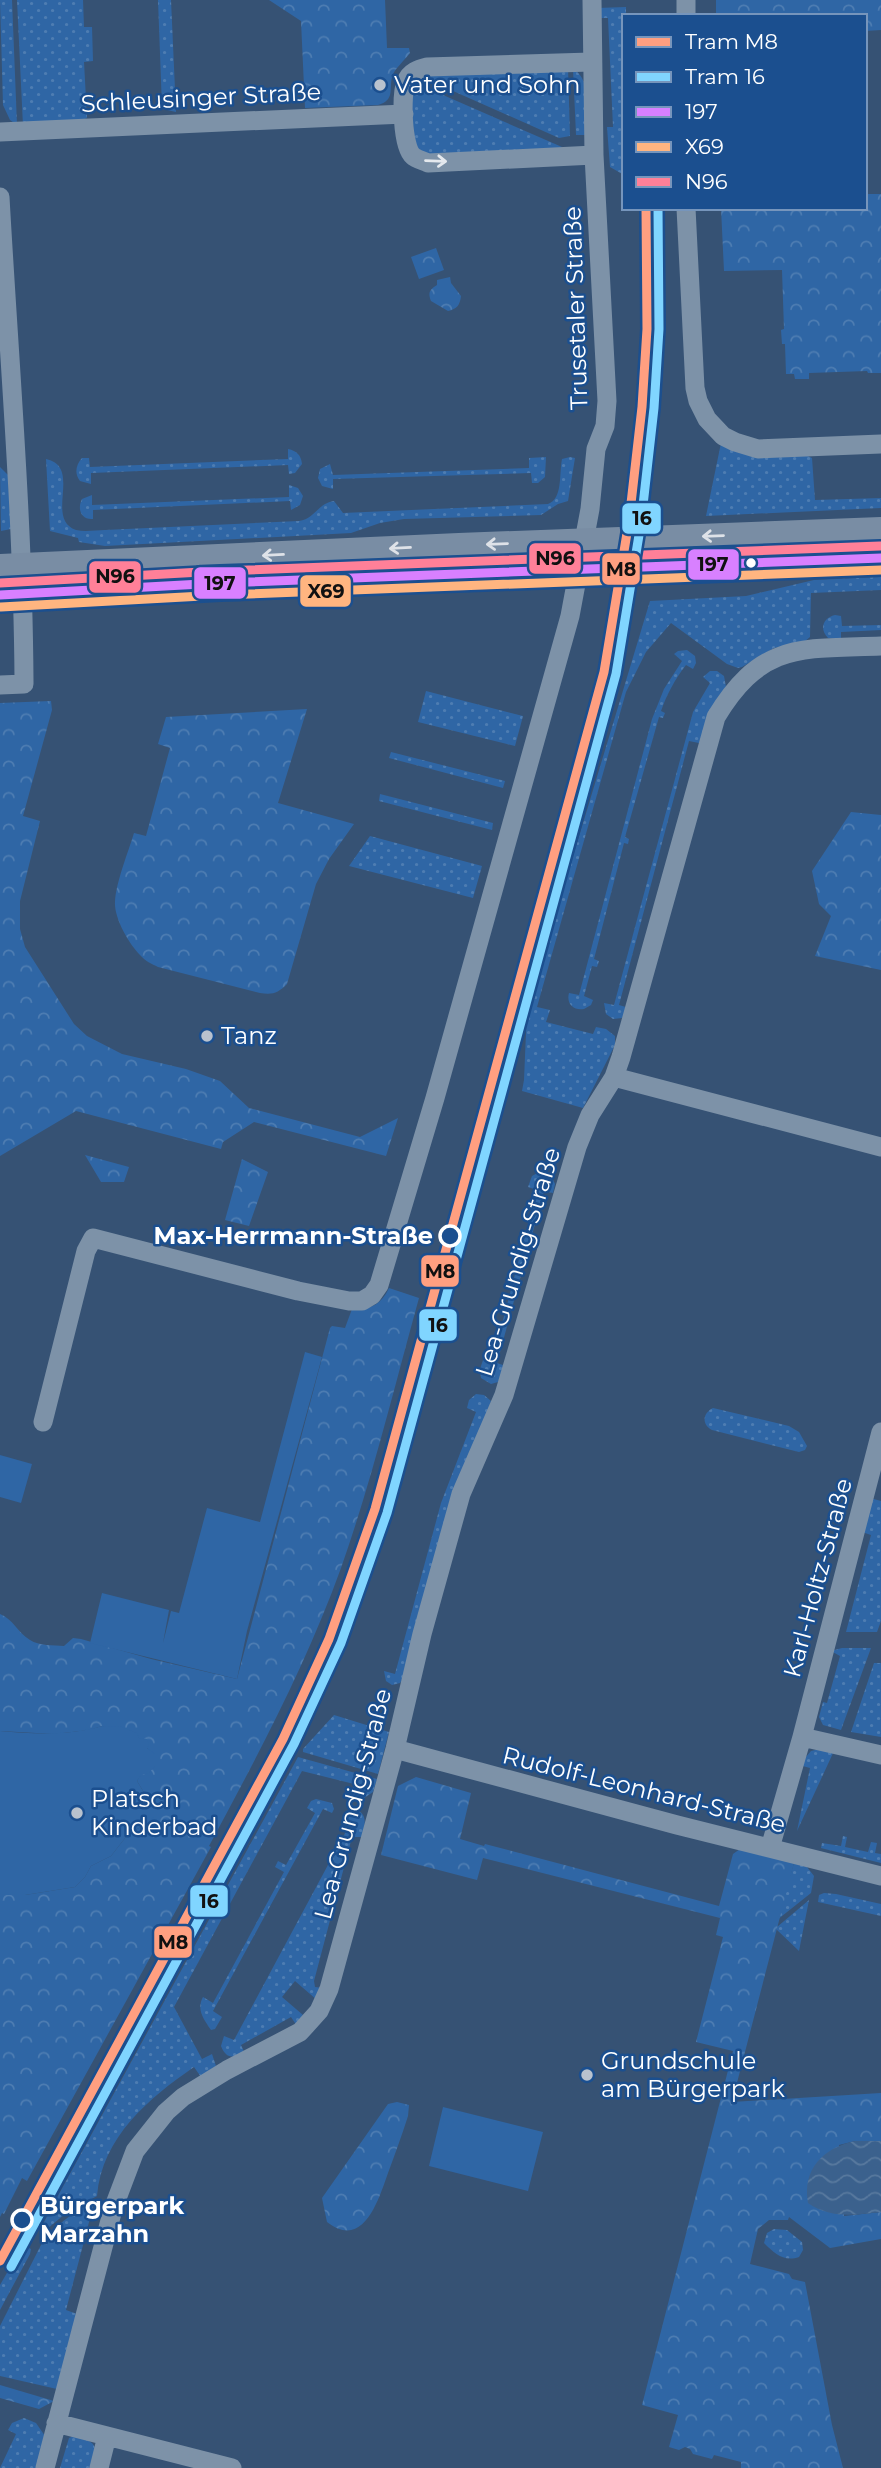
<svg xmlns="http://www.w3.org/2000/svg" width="881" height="2468" viewBox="0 0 881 2468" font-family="Montserrat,sans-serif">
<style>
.grass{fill:url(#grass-dots)}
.forest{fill:url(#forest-crowns)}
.pitch{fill:#2f66a5}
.water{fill:url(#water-waves)}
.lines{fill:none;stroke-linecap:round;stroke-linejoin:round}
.minor{stroke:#7d92a8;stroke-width:19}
.secondary{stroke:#798da4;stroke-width:26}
.bus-1-casing{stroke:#1b4f8f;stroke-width:14}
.bus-2-casing{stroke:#1b4f8f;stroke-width:14}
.bus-3-casing{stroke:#1b4f8f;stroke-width:14}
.bus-1{stroke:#d880ff;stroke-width:9}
.bus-2{stroke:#ffb580;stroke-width:9}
.bus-3{stroke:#ff8098;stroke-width:9}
.tram-1-casing{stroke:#1b4f8f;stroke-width:14}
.tram-2-casing{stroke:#1b4f8f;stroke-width:14}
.tram-1{stroke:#ff9f80;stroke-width:9}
.tram-2{stroke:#80d5ff;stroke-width:9}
.oneway{stroke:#e5e9ee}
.oneway2{stroke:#dee2e8}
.poi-dot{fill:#b9c2ce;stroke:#1b4f8f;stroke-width:2.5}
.bus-dot{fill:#fff;stroke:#1b4f8f;stroke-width:2.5}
.stop-dot{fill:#1b4f8f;stroke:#fff;stroke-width:3.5}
.labels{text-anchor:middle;stroke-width:5;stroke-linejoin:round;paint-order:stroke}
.poi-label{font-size:24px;fill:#fff;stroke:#1b4f8f;text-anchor:start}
.street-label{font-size:24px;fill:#fff;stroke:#1b4f8f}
.stop-label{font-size:24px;font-weight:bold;fill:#fff;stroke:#1b4f8f;text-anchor:end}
.line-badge{stroke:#1b4f8f;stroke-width:2.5}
.pale-badge-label{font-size:19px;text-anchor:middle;font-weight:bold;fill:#111}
</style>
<defs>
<pattern id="grass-dots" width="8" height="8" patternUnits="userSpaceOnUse" patternTransform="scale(1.75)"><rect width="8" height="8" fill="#2f66a5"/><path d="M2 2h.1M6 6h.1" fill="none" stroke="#4e7db2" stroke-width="1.8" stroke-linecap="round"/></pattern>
<pattern id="forest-crowns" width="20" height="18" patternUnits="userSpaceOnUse" patternTransform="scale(1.75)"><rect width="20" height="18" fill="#2f66a5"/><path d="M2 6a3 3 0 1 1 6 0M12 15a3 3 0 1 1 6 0" fill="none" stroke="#4e7db2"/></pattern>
<pattern id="water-waves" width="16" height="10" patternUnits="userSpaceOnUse" patternTransform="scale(1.75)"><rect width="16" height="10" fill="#3b618d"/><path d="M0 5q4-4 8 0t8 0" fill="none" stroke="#58799e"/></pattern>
</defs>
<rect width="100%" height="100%" fill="#365274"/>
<path class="grass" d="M0,0h12l5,125 -7,-5 -7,-15z
M17,0h66l1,27h8l1,34 -9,1 3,56 -13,5 -51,3z
M158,0h13l5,112 -13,-3 -1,-2z
M626,7v9h-2v159l-14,-8 -3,-40h6l-5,-109h-10l-1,-10z
M568,68l2,68 -11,2 -142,-63z
M573,69c20,11 13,46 14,66h-11z
M411,81l151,66v3l-134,6 -15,-11z
M721,443l85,12 6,3 3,42 66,-2v10l-175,8z
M288,449c9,2 13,6 14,15l-7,9 -6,1 -1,-9 -197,8v11l-11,-3c-6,-8 -4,-16 2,-23h7l1,9 198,-8z
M546,457l-1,20 -7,6h-6l-1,-10 -198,6v10l-11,-3 -4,-8 2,-9 10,-5 3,11 196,-7v-10z
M570,457l5,1 -7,43 -10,3 -17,11 -137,4 -24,4 -29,10 -246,13 -26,-4 -1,-4 -28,-7 -4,-72c37,8 -2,60 30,71 9,2 20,0 29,0l194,-9c16,-2 19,-18 35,-20l9,12 205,-9c15,-5 11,-30 14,-45z
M0,467l8,8 3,54 -10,2z
M289,485l9,3 5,8 -3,9 -9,5 -1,-9 -197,9v9c-12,1 -16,-10 -11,-20l10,-4v10l197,-8z
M881,577v13l-70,3 -1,44 -6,5 -30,6 -32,19 -4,1 -11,-4 -56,-41 -25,29 -20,40 -89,315 13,3 -4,12 47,12 3,-7 10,2 9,7v9l-32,63 -61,-17 2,-11 3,-71 123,-408 96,-5 68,-16z
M835,615l6,1 1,10 39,-1v5l-40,2v8l-13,-2c-9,-9 -5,-20 7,-23z
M687,650l8,6 1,7 -3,6 -7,-4c-11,14 -19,29 -25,46l4,2 -2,5 -4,-1 -34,120 4,2 -1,5 -4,-1 -30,116 5,2 -2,6 -5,-1 -8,30 9,4 -2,5 -7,4c-10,2 -18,-5 -15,-16l10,2 73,-276 12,-30 18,-28 -8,-7 4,-3z
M710,671h7l7,5 2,11 -27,56 -10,-2 -70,264 10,3 -7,10 -9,1 -7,-5 -2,-11 10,2 79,-293 17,-29 -7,-6z
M426,691l97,25 -8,30 -97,-24z
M391,752l114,29 -2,7 -114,-30z
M380,794l113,29 -1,7 -113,-29z
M370,836l112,30 -9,32 -124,-32z
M541,1171l9,2 5,11 -2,9 -9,-2 -47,172 9,3 -8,16 -7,2 -10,-6 -1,-9 3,-9 9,2 45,-172 -9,-3 4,-11z
M476,1394l8,1 7,6 -88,278 -3,4 -8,2 -6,-4 -2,-10 11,3 46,-171 35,-91 -9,-4 2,-8z
M713,1408l76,18 10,6 8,14 -2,4 -6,2 -87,-22c-11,-6 -9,-17 1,-22z
M870,1498l11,3v120l-4,11h-31l25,-97 -9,-3z
M842,1648h29l-30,82 -18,-5 -4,-8 4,-15 4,1 13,-47 -9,-5z
M874,1663h7v74l-30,-5z
M334,1715l55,17 -11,42 -75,-22v-3z
M820,1749l14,2 -37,80 13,-63 -11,-3 12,-14z
M298,1757l79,22 -4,13 -9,6 -13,-3 3,-11 -52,-13 -128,236 28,52 10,-5 4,12 -15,11 -7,-10c-45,31 -92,70 -97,129l-32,18 -24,20 1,-8 12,-23z
M316,1799l16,4 2,6 -2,4 -9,-4 -110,202 9,6 -7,12 -4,1c-7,-11 -15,-20 -8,-33l10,6 71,-131 -9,-5 3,-6 8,4 29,-52 -8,-5 4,-7z
M353,1809c16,3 12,17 9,28h-10l-38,144 1,6 9,1 -7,12 -22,-19 -13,16 21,18 -6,11 -6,-9 -50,28 4,9c-12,4 -19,5 -24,-8l3,-10 10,4 116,-216 -8,-5 4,-8z
M843,1836l4,1 -2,10 23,5 3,-10 6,1 -2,10 6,1v9l-60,-15 1,-5 19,3z
M794,1863l13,4 7,9 -3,17 -34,27z
M824,1893l12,1 45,10v12l-63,-14 1,-7z
M809,1900l-10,51 -23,-22 1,-2z
M91,2203h3l-28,107 11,4 -20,75 -57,-13v-50l41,-81c12,-18 31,-32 50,-42z
M774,2229l13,1 15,12 1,8 -4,7c-15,5 -24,-3 -35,-14l3,-10z
M23,2245l8,4 -1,5 -30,56v-25z
M24,2418l12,5 9,13 -8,32h-37l16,-34 -8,-4 4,-7z
M74,2436c23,6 24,9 19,32h-33l9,-30z"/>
<path class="forest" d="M269,0h116l2,48h22l1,5c-5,7 -16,16 -18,24 -3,13 3,23 -14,28l-73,3 -4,-87z
M716,0h165v30l-16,1v-15h-149z
M865,194h16v179h-13l-1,-2 -58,2v6h-14l-1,-5h-8l-1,-30h-3l-1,-14 3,-1 -2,-59 -58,1 -3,-63h144z
M436,248l8,22 -25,9 -8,-22z
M450,277l1,6 10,13c-1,9 -4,13 -13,15l-17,-10c-3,-8 -2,-11 6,-16v-5z
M51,701l1,9 -29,106 17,5 -20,80v28l5,18 49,77 13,12 35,18 64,15 34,12 29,27 111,29 38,-19 -12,38 -132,-34 -31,20 -2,7 -145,-38 -76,45v-453z
M307,709l-29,94 76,21 -25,35 -13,25 -29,100c-9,9 -14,11 -27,9l-102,-26c-6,-3 -13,-6 -18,-12 -11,-11 -26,-37 -25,-53 1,-20 13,-49 19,-69l12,3 24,-88 -12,-4 8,-27z
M851,812l30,3v155l-66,-14 16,-40 -12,-12 -7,-33z
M85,1155l44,12 -5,15h-23z
M242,1159l26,13 -19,54 -24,-6z
M389,1288l30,10c-25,90 -47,182 -78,270 -35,97 -83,187 -132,278l2,1 -184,334 -5,-3 -18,36 -2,-1 -2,4v-322h25l50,-8 10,-10 6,-11 20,-10 18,-23 14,-7 11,-17 -17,-28 14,-28 -12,-15 -37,-12 -12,4 -36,4 -54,-3v-117c13,5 18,19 30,26 9,6 23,5 34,6l9,-8 8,1 70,20 86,20 93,-351 2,-2 13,2 7,-19c18,1 29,-4 37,-21z
M416,1777l55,16 -11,46 24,7 1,-2 234,62 14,-52 7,-5 54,14 -62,239 149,-9v48h-26l-16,4 5,71 37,-4v27l-51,9 -41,-31 -1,3h-19l-11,9 -8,35 39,10 3,5 13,3 27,143 11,43h-102v-6l-27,-7 -2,4 -19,-5 -3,-5 -5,-2 -6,3 -10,-3 9,-32 -36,-10 91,-354 -37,-9 27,-105 -7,-2 4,-17 -237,-60 -6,22 -96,-25 17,-69z
M397,2102l12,3 -1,11c-6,19 -13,38 -20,57 -9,25 -24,78 -61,49l-5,-24 66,-94z
M0,2385l54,16 -15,8 -39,-11z"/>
<path class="pitch" d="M305,1352l17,5 -75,274 -10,48 -147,-36 12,-50 67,17 -6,33 8,-32 8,2 28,-105 53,14z
M0,1455l32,9 -11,39 -21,-6z
M102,1726l20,1 15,6 2,5 8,1 2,6 -2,3 8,6v12l-6,7 -8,2 -4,6 17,28v8l-11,9 -14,7 -18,23 -20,10 -6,11 -10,10 -50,8h-25v-164c34,3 69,5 102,-5z
M443,2107l100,25 -15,59 -99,-25z"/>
<path class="water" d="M855,2141h26v71c-26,3 -50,7 -73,-9 -6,-34 15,-55 47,-62z"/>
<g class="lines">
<path class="minor" d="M686,16v-16
M591,62l-164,5c-8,2 -18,5 -21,15 -5,13 -4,65 7,74 3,3 11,5 15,7l166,-8
M0,132l404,-18
M0,197c9,161 23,322 24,483v4l-24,1
M686,208l9,180 3,13 9,18 16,17 12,6 23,7 123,-5
M614,1077l267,70
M43,1422l43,-171 7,-13 205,53 51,10h13l10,-6 7,-10 56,-187 135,-482 20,-107 6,-60 9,-23 2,-25 -13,-246 -2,-155
M802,1737l79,18
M395,1749l282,76 204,51
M770,1848l32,-111 79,-305
M56,2423l176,45
M45,2468l68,-259 22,-58 31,-39 17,-15 44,-27 73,-38 19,-21 10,-22 66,-240 27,-115 39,-140 43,-99 73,-248 13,-32 24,-38 7,-20 95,-340c46,-76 86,-68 165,-71
M99,2468l8,-32"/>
<path class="secondary" d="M0,567l459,-21 422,-16
M59,591l397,-17 274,-8 151,-8
M0,595l22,-2"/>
<defs>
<path id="bus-1" d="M0,595l220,-12 661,-25"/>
<path id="bus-2" d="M1,607l220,-12 660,-25"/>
<path id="bus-3" d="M0,583l220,-12 660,-25"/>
</defs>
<use href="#bus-1" class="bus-1-casing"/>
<use href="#bus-2" class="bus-2-casing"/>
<use href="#bus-3" class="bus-3-casing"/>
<use href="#bus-1" class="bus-1"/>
<use href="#bus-2" class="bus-2"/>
<use href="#bus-3" class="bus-3"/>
<defs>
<path id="tram-1" d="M0,2261l283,-522 46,-100 46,-130 229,-837 25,-151 13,-114 5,-78 -1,-121"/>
<path id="tram-2" d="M11,2267l283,-523 47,-101 46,-130 229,-839 25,-151 13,-115 5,-79 -1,-121"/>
</defs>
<use href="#tram-1" class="tram-1-casing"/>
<use href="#tram-2" class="tram-2-casing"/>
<use href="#tram-1" class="tram-1"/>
<use href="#tram-2" class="tram-2"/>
</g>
<defs><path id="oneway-shaft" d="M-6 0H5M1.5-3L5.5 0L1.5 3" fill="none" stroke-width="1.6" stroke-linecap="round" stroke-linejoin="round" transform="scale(1.75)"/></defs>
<use class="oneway" href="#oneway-shaft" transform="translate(436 161) rotate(2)"/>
<g class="oneway2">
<use href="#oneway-shaft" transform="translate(713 536) rotate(178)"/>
<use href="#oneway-shaft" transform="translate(497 544) rotate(178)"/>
<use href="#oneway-shaft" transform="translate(400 548) rotate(177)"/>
<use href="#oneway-shaft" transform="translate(273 555) rotate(177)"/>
</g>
<g class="poi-dot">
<circle cx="380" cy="85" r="7"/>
<circle cx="207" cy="1036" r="7"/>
<circle cx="77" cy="1813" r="7"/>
<circle cx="587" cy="2075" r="7"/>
</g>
<circle class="bus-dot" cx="751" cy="563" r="6"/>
<g class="stop-dot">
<circle cx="450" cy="1236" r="10"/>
<circle cx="22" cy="2220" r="10"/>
</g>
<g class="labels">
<g class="poi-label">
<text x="394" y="93">Vater und Sohn</text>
<text x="221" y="1044">Tanz</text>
<text x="91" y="1807">Platsch<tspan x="91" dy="28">Kinderbad</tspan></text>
<text x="601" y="2069">Grundschule<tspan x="601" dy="28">am Bürgerpark</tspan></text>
</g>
<g class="street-label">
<text transform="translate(201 98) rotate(-3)" y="8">Schleusinger Straße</text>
<text transform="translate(576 308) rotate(-92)" y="8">Trusetaler Straße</text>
<text transform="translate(518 1262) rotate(-73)" y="8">Lea-Grundig-Straße</text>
<text transform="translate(818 1578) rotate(-75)" y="8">Karl-Holtz-Straße</text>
<text transform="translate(644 1790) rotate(14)" y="8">Rudolf-Leonhard-Straße</text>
<text transform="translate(353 1804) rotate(-75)" y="8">Lea-Grundig-Straße</text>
</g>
<g class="stop-label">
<text x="433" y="1244">Max-Herrmann-Straße</text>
<text x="40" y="2214" text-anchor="start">Bürgerpark<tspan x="40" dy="28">Marzahn</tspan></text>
</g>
</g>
<g class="line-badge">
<rect x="621" y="502" width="41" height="33" rx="7" fill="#80d5ff"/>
<rect x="528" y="542" width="54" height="33" rx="7" fill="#ff8098"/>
<rect x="687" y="548" width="53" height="33" rx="7" fill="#d880ff"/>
<rect x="601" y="552" width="40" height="34" rx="7" fill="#ff9f80"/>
<rect x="88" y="560" width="54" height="34" rx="7" fill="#ff8098"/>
<rect x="193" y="566" width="54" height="34" rx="7" fill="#d880ff"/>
<rect x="299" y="574" width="53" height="34" rx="7" fill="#ffb580"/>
<rect x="420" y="1254" width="40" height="34" rx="7" fill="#ff9f80"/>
<rect x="418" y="1308" width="40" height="34" rx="7" fill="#80d5ff"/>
<rect x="189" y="1884" width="40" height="34" rx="7" fill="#80d5ff"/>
<rect x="153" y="1925" width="40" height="34" rx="7" fill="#ff9f80"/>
</g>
<g class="pale-badge-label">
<text x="642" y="525">16</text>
<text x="555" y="565">N96</text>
<text x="713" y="571">197</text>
<text x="621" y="576">M8</text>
<text x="115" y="583">N96</text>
<text x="220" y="590">197</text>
<text x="326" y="598">X69</text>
<text x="440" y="1278">M8</text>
<text x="438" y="1332">16</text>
<text x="209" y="1908">16</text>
<text x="173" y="1949">M8</text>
</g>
<rect x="622" y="14" width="245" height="196" fill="#1b4f8f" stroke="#7695bc" stroke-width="2"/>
<rect x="636" y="37" width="35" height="10" fill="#ff9f80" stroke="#7695bc" stroke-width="2"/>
<text x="685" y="49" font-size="21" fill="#ffffff">Tram M8</text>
<rect x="636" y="72" width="35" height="10" fill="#80d5ff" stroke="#7695bc" stroke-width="2"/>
<text x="685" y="84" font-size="21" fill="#ffffff">Tram 16</text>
<rect x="636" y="107" width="35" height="10" fill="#d880ff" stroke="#7695bc" stroke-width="2"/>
<text x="685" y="119" font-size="21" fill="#ffffff">197</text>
<rect x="636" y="142" width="35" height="10" fill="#ffb580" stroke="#7695bc" stroke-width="2"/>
<text x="685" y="154" font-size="21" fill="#ffffff">X69</text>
<rect x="636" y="177" width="35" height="10" fill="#ff8098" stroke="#7695bc" stroke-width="2"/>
<text x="685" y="189" font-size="21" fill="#ffffff">N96</text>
</svg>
